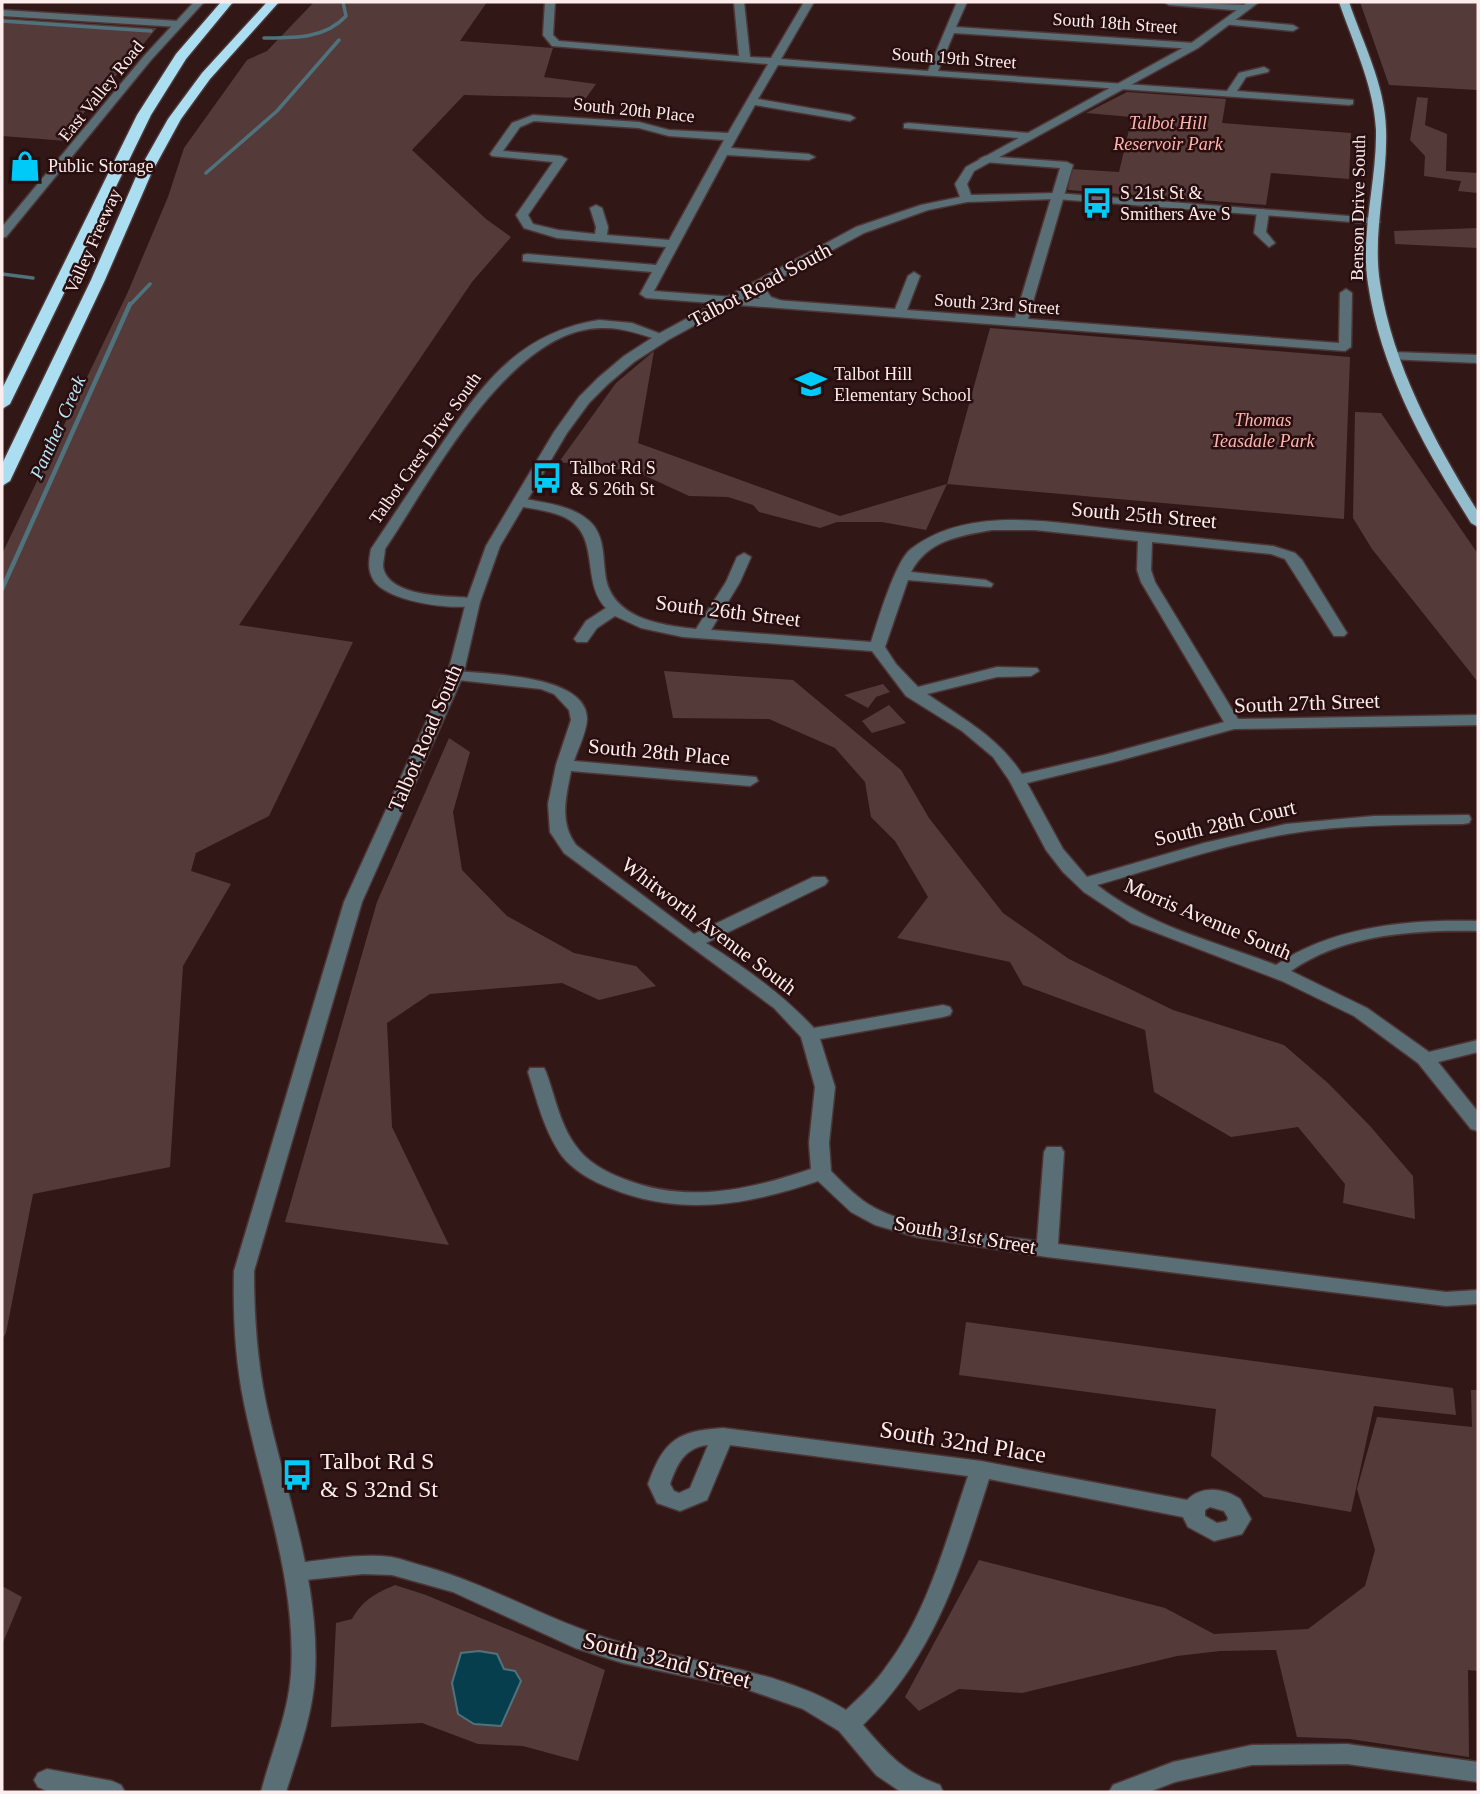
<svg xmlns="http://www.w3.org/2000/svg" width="1480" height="1794" viewBox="0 0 1480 1794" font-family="Georgia,serif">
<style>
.green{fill:#543b3a}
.water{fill:#073e4d;stroke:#50727c;stroke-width:2}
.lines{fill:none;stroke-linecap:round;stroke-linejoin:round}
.stream-far1{stroke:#50727c;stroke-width:3.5}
.stream{stroke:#50727c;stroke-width:4.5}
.minor-casing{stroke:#4e3535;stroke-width:3}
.tertiary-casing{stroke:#4e3535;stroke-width:3}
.primary-casing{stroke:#4e3535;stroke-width:3}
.motorway-casing{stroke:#4e3535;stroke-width:3}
.minor{fill:#5a6e76;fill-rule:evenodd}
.tertiary{fill:#5a6e76;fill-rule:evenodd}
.primary{fill:#94becd;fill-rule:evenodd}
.motorway{fill:#aadef0;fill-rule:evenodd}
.labels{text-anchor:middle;stroke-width:5;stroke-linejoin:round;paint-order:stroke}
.far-street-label{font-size:18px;fill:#fceceb;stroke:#280e0e}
.far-park-label{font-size:18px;font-style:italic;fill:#ffb4b0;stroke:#280e0e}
.far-poi-label{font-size:18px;fill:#fceceb;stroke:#280e0e;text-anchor:start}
.far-water-label{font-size:19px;font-style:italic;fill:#b9e8f8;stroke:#280e0e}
.street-label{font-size:21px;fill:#fceceb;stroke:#280e0e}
.near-street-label{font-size:24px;fill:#fceceb;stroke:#280e0e}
.near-poi-label{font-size:24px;fill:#fceceb;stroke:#280e0e;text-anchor:start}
</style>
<rect width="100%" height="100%" fill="#321717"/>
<path class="green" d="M314,2h173l-27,39 93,7 -9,29 52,7 -10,14 -122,-3 -52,55 74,69 25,18 -39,45 -233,343 114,17 -84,174 -73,37 -5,18 40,13 -48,82 -13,201 -137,27 -27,139 -4,7v-786l125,-260 41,-97 16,-49 63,-88 20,-9z
M1360,2h118v88l-89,-5z
M2,18l155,10 -75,87 -15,26 -65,-5z
M1127,92l99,7 -4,24 129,10 -2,46 -78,-6 -5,32 -198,-15 3,-21 48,3 13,-55 -46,-4z
M1417,97l11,1 -3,27 22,9 -1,37 32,2v20l-20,-2 3,-10 -37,-5 1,-20 -15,-16z
M1478,228v20l-83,-4 -1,-13z
M990,328l360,29 -6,162 -397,-35 -21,46 -44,-8h-45l-17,6 -61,-16 -6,-7 -25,-8 -39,-1 -54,-25 -76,-9 57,-79 38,-32 -16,92 202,73 107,-32z
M1355,412l26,1 97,141v128l-106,-133 -19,-31z
M664,671l129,9 108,90 28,48 74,95 66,46 104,51 111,35 45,39 41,42 43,50 2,43 -72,-16 2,-19 -47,-57 -67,10 -77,-45 -9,-62 -122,-45 -13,-23 -113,-24 31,-41 -33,-56 -24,-24 -6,-35 -30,-34 -66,-29 -96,-1z
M883,684l7,8 -14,5 -8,11 -24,-13z
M889,705l17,18 -34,10 -10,-12z
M449,738l21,14 -17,60 9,58 45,46 67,37 62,13 20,20 -57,14 -37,-17 -132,11 -43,29 5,104 57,118 -164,-23 92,-320z
M966,1322l487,66 3,27 -82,-9 -23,106 -87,-15 -53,-41 5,-47 -257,-34z
M1471,1390h7v281l-10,-1 1,87 -119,-18 -53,-2 -21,-87 -56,1 -43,5 -155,37 -63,-4 -40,22 -14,-14 74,-137 186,48 49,26 94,-5 57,-43 10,-36 -18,-61 20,-72 95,10z
M395,1585l31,10 179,75 -27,91 -55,-15 -45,-2 -56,-21 -91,4 5,-104 16,-4c11,-19 22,-25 43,-34z
M2,1586l20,11 -20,48z"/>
<path class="water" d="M479,1651l18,3 7,15 11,2 6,10 -20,45 -27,-2 -16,-10 -6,-31 9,-30z"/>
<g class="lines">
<path class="stream-far1" d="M2,21l149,10
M264,38c29,0 61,1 82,-22l-3,-14
M206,173l71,-62 62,-71
M2,274l31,4
M129,306l21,-22"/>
<path class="stream" d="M2,589l128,-285"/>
<defs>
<path id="minor" d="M545,2h10l-2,33 6,6 180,15 -5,-54h10l6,55 21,1 33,-56h10l-33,57 147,12 29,-69h10l-11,25 238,16 5,3 -5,3 -240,-16 -16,38 289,20 12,-18 25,-6 5,3 -1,2 -22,5 -9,14 116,9v4l-4,1 -571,-40 -20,34 92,16 5,3 -5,3 -95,-16 -24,43 78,6 6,3 -6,3 -82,-5 -73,136 241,18 13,-33 6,-4 6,4 -13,34 108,8 45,-150 -75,-6 -6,-3 6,-3 82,6 6,3 -45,154 311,24 1,-50 6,-4 6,4 -1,54 -6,4 -699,-53 -6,-4 12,-22 -129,-11v-6l4,-1 129,11 10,-18 -109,-9 -33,-10 -8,-13 37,-53 -61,-6 -2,-2 22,-31 21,-8 106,7 30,8 59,3 40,-69 -216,-18 -9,-11zM534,121l105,7 30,8 55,4 -55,100 -62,-5 1,-8 -6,-19 -6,-3 -6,3 6,19 -1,7 -37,-4 -25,-6 -5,-9 39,-56 -6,-3 -58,-5 17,-24z
M1164,2l82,3 5,3 -5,3 -77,-6z
M2,10l176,11 5,3 -5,3 -176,-11z
M1227,19l66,6 5,3 -5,3 -70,-7 -1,-2z
M908,123l121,10 6,3 -6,3 -125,-11v-4z
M1263,209l6,3 -3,20 9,11 -6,4 -15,-14 3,-21z
M599,320l33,3 37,14 -6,4c-21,-6 -40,-14 -62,-13 -92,1 -170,153 -216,221 0,5 -2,12 -2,17 4,32 67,30 90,32l5,1 2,3 -2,3c-24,6 -89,-3 -104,-24 -7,-11 -5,-21 -3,-32 22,-33 44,-66 66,-98 43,-64 80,-118 162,-131z
M1393,352l85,3v8l-90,-4 -1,-3z
M520,498c24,5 57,7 74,28 10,14 9,30 11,46 4,46 54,53 91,57l30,-47 11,-25 7,-4 7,4 -11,25 -29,48 160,12c7,-21 24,-81 40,-93 60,-46 150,-25 218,-18 48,5 96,10 144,15l22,7 7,7 45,73 -3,3h-10l-49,-77 -14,-5 -119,-12 -1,28 4,12 83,137 240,-4v10l-244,4 -120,33 -87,21 36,66 24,28 117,-34 82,-19 88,-8 95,-1 2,4 -2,4 -6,1c-59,1 -118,0 -176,10 -65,11 -127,33 -190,51 53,42 117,56 179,80 57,-39 134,-46 202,-44v10c-63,-1 -134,3 -187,40l76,37 62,44 49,-12v12l-40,10 40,50v19l-7,-2 -53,-66 -64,-47 -72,-35 -151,-58 -47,-31 -21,-20 -17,-22 -37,-70 -16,-23 -31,-26 -56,-35 -34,-45 -189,-14 -42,-9 -26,-12 -18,12 -10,14h-10l-3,-3 12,-18 20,-13c-26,-27 -4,-73 -42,-91 -16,-7 -33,-8 -49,-12v-6zM992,530h43l103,11 -1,29 4,12 83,140 -120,33 -82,19c-24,-37 -60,-56 -95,-80l70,-17 34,-1 8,-5 -2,-3 -40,-1 -79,20 -22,-23 -11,-17 23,-67 83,7 2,-3 -7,-4 -75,-8c17,-32 48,-36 81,-42z
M455,671c30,3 134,3 132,49 -1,13 -9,29 -13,41l182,16 2,4 -8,5 -179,-15c-5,26 -12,51 5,74l118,89 119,-57h12l3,4 -3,4 -119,58c40,25 76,51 108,85l129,-23 7,2 2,4 -2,4 -7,2 -123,22 15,48 -6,56 2,28c11,11 23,24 37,33 45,28 117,29 169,37l7,-89 3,-5h14l3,5 -6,92 388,48 32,-2v14l-32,2 -399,-49 -130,-20 -42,-12 -24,-13 -33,-31c-70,24 -137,36 -208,7 -18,-7 -36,-17 -48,-32 -18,-25 -25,-56 -34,-84l2,-4h14l2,4c9,24 14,53 30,74 11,16 30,26 48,33 63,25 125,11 187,-10l-2,-26 6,-56 -14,-50 -27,-29 -210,-155 -14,-21 -2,-28 8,-39 15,-45 -2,-10 -15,-16 -13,-5 -92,-10 -2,-3z
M723,1428l258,33 206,39c15,-15 37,-12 53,-1l11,20 -9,15 -28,7 -26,-14 -5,-10 -194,-38c-30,94 -53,174 -126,246 25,29 40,47 77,60l3,7h-42l-25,-17 -37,-44 -36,-22 -57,-20 -123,-26 -48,-15 -122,-56 -61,-17 -29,-1 -67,7 -8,-3 -4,-6 4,-6 8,-3c31,-3 64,-10 95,-6 12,2 24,7 36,10 66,19 126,56 192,75 78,23 155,25 227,68 14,-13 29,-27 40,-43 42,-55 60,-127 82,-191l-238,-31 -23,55 -27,11 -23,-8 -9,-19c16,-44 29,-53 75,-56zM708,1445l-18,43 -11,5 -5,-2 -4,-7c7,-20 15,-37 38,-39zM1210,1507l14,4 4,7 -1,3 -10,2 -12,-7v-6z
M1347,1744l131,18v20l-131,-18 -95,1 -77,17 -26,10h-40l4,-7 60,-23 79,-17z
M47,1769l65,12 9,4 4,7 -78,-1 -9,-4 -4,-7 4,-7z"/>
<path id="tertiary" d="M194,2h10l-53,58 -145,177h-4v-10l142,-171z
M1248,2h11l-61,46 -224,123 -7,13 4,11 85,-2 318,25 6,4 -2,2 -322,-25 -89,3 -39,8 -64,23 -100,54 7,10 14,5v6l-20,-4 -11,-11 -86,47 -34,22 -26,22 -19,19 -22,30 -67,113 -20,56 -17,74 -101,226 -108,369c0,45 3,88 12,132 19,88 54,179 49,271 -2,40 -17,80 -29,118h-25c10,-39 27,-77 30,-118 6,-91 -29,-183 -47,-271 -9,-44 -11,-87 -10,-132l110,-369 103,-226 19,-74 20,-56 68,-114 25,-35 19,-19 26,-22 34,-22 198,-107 65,-22 39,-8 -5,-13 11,-17 224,-123z"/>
<path id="primary" d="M1339,2h10c14,41 36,83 37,127 2,51 -14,104 -6,154 13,83 55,159 98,229v15l-7,-4c-46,-74 -90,-152 -103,-239 -8,-51 9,-103 8,-154 -2,-44 -23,-87 -37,-128z"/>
<path id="motorway" d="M221,2h12l-47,57 -35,56 -141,289 -8,5v-20l135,-274 39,-61z
M267,2h12l-69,77 -29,40 -29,53 -47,108 -95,201 -8,5v-22l89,-184 47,-108 30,-53 34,-46z"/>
</defs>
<use href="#minor" class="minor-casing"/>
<use href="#tertiary" class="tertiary-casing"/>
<use href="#primary" class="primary-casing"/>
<use href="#motorway" class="motorway-casing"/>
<use href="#minor" class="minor"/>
<use href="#tertiary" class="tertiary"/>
<use href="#primary" class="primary"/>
<use href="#motorway" class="motorway"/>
</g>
<defs>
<symbol id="shop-bare" viewBox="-9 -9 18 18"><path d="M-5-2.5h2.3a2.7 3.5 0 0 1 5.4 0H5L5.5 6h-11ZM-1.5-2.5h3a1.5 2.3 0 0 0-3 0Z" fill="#00cbf8" stroke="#280e0e" stroke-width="2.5" paint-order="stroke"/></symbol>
<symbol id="bus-bare" viewBox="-9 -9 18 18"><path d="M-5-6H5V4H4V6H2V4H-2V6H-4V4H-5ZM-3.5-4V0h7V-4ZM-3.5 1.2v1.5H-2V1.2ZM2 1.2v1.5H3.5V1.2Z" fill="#00cbf8" stroke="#280e0e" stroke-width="2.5" paint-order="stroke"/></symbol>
<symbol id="school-bare" viewBox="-9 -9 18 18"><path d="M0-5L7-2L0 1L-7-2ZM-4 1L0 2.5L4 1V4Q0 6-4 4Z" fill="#00cbf8" stroke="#280e0e" stroke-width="2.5" paint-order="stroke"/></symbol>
</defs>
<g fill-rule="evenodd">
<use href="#shop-bare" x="3" y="144" width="44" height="44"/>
<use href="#bus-bare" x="1075" y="181" width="44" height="44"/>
<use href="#school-bare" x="789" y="362" width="44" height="44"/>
<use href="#bus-bare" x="525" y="456" width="44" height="44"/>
<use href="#bus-bare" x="275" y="1453" width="44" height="44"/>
</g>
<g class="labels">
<g class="far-street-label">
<text transform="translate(1115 23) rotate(4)" y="6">South 18th Street</text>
<text transform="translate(954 58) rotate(4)" y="6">South 19th Street</text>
<text transform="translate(101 91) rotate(-51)" y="6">East Valley Road</text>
<text transform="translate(634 110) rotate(6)" y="6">South 20th Place</text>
<text transform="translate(1358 208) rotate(-89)" y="6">Benson Drive South</text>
<text transform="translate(93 241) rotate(-66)" y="6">Valley Freeway</text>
<text transform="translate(997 304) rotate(4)" y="6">South 23rd Street</text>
<text transform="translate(425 448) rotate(-55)" y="6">Talbot Crest Drive South</text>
</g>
<g class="far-park-label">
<text x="1168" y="129">Talbot Hill<tspan x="1168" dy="21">Reservoir Park</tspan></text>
<text x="1263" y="426">Thomas<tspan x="1263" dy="21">Teasdale Park</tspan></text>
</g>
<g class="far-poi-label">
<text x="48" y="172">Public Storage</text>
<text x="1120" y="199">S 21st St &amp;<tspan x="1120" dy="21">Smithers Ave S</tspan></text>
<text x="834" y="380">Talbot Hill<tspan x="834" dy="21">Elementary School</tspan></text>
<text x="570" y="474">Talbot Rd S<tspan x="570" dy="21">&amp; S 26th St</tspan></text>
</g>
<g class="far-water-label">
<text transform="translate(57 427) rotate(-66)" y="7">Panther Creek</text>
</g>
<g class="street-label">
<text transform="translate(760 285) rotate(-28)" y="7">Talbot Road South</text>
<text transform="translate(1144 515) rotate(5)" y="7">South 25th Street</text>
<text transform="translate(728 611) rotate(7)" y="7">South 26th Street</text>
<text transform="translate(1307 703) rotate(-2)" y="7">South 27th Street</text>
<text transform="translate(425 738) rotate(-67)" y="7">Talbot Road South</text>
<text transform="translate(659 752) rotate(5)" y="7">South 28th Place</text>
<text transform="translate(1225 823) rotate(-13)" y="7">South 28th Court</text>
<text transform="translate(1208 919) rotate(23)" y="7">Morris Avenue South</text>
<text transform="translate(709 926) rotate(37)" y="7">Whitworth Avenue South</text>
<text transform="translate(965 1235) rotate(10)" y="7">South 31st Street</text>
</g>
<g class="near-street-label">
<text transform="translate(963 1442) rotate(9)" y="8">South 32nd Place</text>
<text transform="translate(667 1660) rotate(14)" y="8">South 32nd Street</text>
</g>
<g class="near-poi-label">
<text x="320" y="1469">Talbot Rd S<tspan x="320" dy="28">&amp; S 32nd St</tspan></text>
</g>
</g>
<rect width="1480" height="1794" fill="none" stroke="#fceceb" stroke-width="7"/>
</svg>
